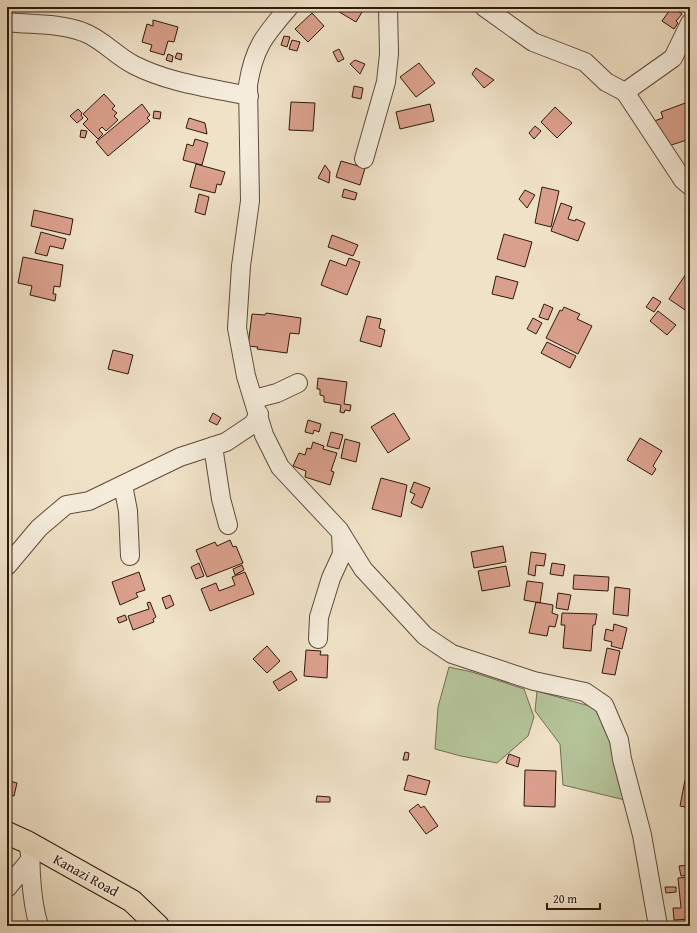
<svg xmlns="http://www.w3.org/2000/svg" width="697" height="933" viewBox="0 0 697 933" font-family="'Gentium Book Plus',serif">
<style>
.green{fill:#b5c499;stroke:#716e52}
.building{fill:#dba08d;stroke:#2d180c}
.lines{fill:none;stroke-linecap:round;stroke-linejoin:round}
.minor-casing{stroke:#5e4a3b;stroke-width:20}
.major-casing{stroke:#2d180c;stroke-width:24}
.minor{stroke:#f5ecdb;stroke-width:18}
.major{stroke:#f0e2c7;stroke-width:22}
.labels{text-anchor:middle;stroke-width:3.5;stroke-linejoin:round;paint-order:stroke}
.street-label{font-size:14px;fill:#2d180c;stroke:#f5ecdb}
</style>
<rect width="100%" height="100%" fill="#f0e2c7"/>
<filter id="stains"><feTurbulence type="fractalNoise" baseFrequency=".005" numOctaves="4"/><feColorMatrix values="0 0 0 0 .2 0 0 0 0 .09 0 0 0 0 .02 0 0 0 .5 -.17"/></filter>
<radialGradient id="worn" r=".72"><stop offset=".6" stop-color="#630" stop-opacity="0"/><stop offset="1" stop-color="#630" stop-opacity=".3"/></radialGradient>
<path class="green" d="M449,667l23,5 52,17 10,28 -6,19 -31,27 -36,-7 -26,-7 3,-42z
M537,691l63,18 17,41 8,50 -62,-15 -3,-41 -25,-33z"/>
<path class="building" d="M331,7h34l-9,15z
M672,7l10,7 -6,7 2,2 -4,6 -12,-8z
M312,13l12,13 -16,16 -13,-13z
M153,20l25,7 -4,15 -6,-1 -4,14 -14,-4 2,-6 -10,-3 5,-18 6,2z
M284,36l6,1 -3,10 -6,-2z
M292,40l8,2 -3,9 -8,-2z
M339,49l5,10 -6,3 -5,-10z
M177,53l5,1 -1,6 -6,-2z
M168,54l5,2 -1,6 -6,-2z
M355,60l10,4 -5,10 -10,-10z
M419,63l16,20 -19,14 -16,-20z
M476,68l18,12 -10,8 -12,-14z
M354,86l9,2 -2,11 -9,-2z
M104,94l11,12 -3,3 5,4 -3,3 4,4 -12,11 -4,-4 -3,3 4,4 -5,5 -15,-15 5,-5 -5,-5z
M291,102l24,1 -2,28 -24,-1z
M688,102l2,6v31l-22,7 -4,-11 -5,1 -5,-15 9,-3 -2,-6z
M142,104l8,11 -3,3 3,3 -42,35 -12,-14z
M430,104l4,17 -34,8 -4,-17z
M555,107l17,16 -15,15 -16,-16z
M78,109l4,4 -1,2 2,3 -6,5 -7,-7z
M154,111l7,1 -1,7 -7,-1z
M189,118l16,5 2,11 -21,-6z
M535,126l6,5 -7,8 -5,-6z
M81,130l6,1 -2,7 -5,-1z
M195,139l13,4 -6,22 -19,-5 4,-16 6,2z
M341,161l24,7 -5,17 -24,-8z
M196,164l29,8 -4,13 -4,-1 -2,9 -25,-6z
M325,165l5,7 -1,11 -11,-5z
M542,187l17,4 -8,36 -16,-4z
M344,189l13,4 -2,7 -13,-3z
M525,190l10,5 -8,13 -8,-9z
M199,194l10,3 -4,18 -10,-3z
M561,203l11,4 -4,12 7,2 1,-2 9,4 -7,18 -27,-10z
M34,210l39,9 -3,16 -39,-9z
M41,232l25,7 -3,10 -13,-3 -3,10 -12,-3z
M504,234l28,8 -7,25 -28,-8z
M332,235l26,10 -5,11 -25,-9z
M23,257l40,8 -3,22 -6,-1 -1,8h3l-1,7 -25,-6 2,-9 -14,-3z
M349,258l11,4 -13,33 -26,-10 9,-25 16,6z
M686,274l4,2v33l-2,3 -19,-13z
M496,276l22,6 -5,17 -21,-5z
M653,297l8,5 -7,10 -8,-5z
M544,304l9,4 -5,12 -9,-3z
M564,307l16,7 -3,5 15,7 -14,28 -32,-16 14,-28 2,1z
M658,311l18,14 -9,10 -17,-14z
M266,313l35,5 -2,16 -9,-1 -3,20 -30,-4 1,-2 -10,-1 4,-32 13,1z
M367,316l14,3 -2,9 6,2 -4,17 -21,-6z
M533,318l9,5 -6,11 -9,-5z
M547,342l29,14 -6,12 -29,-15z
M113,350l20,5 -5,19 -20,-5z
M318,378l29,4 -3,22 7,1 -1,6 -5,-1 -1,3 -4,-1 1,-7 -17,-3v-6l-4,-1v-6h-3z
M213,413l8,5 -4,7 -8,-4z
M394,413l16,26 -22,14 -17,-26z
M308,420l13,4 -2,8 -5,-2 -1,4 -8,-2z
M331,432l12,3 -4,14 -12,-3z
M640,438l22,13 -9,15 3,3 -4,6 -25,-15z
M345,439l15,4 -4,19 -15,-4z
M313,442l11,4 -1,3 14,4 -6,18 3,1 -4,13 -25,-8 1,-6 -13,-5 6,-13 6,2 2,-7 4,1z
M381,478l26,7 -6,32 -29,-8z
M414,482l16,6 -8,20 -11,-5 4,-9 -5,-2z
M230,540l3,7 3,-1 7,17 -36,14 -11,-27 19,-8 2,4z
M503,546l3,16 -32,6 -3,-16z
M531,552l15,2 -2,12 -8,-1 -1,11 -7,-2z
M199,563l5,13 -8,3 -5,-12z
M552,563l13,2 -2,11 -13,-2z
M242,565l2,5 -9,5 -2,-6z
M506,566l4,20 -28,5 -4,-20z
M139,572l6,18 -9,3 2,4 -18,8 -8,-23z
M245,572l9,22 -44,17 -9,-22 15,-6 3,8 16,-6 -3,-8z
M574,575l35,2 -1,14 -35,-2z
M527,581l16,2 -3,20 -16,-3z
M615,587l15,2 -2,27 -15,-2z
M558,593l13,2 -3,15 -12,-2z
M170,595l4,10 -8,4 -4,-11z
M150,602l6,15 -3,2 1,3 -21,8 -5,-14 21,-7 -2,-6z
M536,602l17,3 -1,8 6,2 -3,12 -6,-1 -2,10 -18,-3z
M562,613l35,1 -2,11h-2l-2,26 -28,-3 2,-23h-4z
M125,615l2,5 -8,3 -2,-5z
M614,624l13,4 -5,21 -11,-3 1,-4 -8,-2 2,-11 7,2z
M267,646l13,15 -13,12 -14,-14z
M607,648l13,3 -5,24 -13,-2z
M306,650l15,1 -1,4h8l-1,23 -23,-2z
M291,671l6,9 -18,11 -6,-9z
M405,752l4,1 -1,7h-5z
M509,754l11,4 -2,9 -12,-4z
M525,770l31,1 -1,36 -31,-1z
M408,775l22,6 -4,14 -22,-5z
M7,780l10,3 -3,13 -7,-2z
M685,780l5,1v27l-10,-2z
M317,796l13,1v5h-14z
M418,804l3,4 3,-2 14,20 -12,8 -17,-23z
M690,865v10l-9,1 -2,-10z
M690,877v42l-16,1 -1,-12h8l-3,-30z
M665,887h11v5l-10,1z"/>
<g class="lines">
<defs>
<path id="minor" d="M289,7c-24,28 -35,40 -41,78l2,116 -9,65 -4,62 9,48 18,59 16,32 59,63 24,39 62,67 27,18 82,27 51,11 19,13 15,35 3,19 20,76 16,91
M484,7l49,35 52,20 21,20 19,10 48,-34 17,-35
M7,22c24,3 53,1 76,10 18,6 33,24 51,33 35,18 77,23 115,31
M625,92l58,88 7,6
M364,159l22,-77 3,-28 -1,-47
M254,399l23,-6 21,-10
M213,446l8,53 7,26
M123,485l5,26 2,45
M7,566l32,-38 27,-23 23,-4 91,-44 46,-15 27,-18 6,-10
M318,639l1,-22 12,-39 11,-24 -1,-20
M27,842c5,11 3,22 4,34 1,17 3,34 8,50
M7,888l24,-29"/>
<path id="major" d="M7,833l20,9 105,59 26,25"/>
</defs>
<use href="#minor" class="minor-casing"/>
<use href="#major" class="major-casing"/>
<use href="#minor" class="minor"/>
<use href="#major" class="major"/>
</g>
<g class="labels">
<g class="street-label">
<text transform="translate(86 875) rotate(29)" y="5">Kanazi Road</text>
</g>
</g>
<rect width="697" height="933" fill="none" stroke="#f0e2c7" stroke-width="24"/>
<rect x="8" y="8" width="681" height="917" fill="none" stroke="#2d180c" stroke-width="2"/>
<rect x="12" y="12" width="673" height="909" fill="none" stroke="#2d180c"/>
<path d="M547 903v6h53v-6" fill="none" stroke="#2d180c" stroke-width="2"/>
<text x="553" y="903" font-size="12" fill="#2d180c" stroke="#f5ecdb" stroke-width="3" paint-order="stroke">20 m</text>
<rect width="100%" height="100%" filter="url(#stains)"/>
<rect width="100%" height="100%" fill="url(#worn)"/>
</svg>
